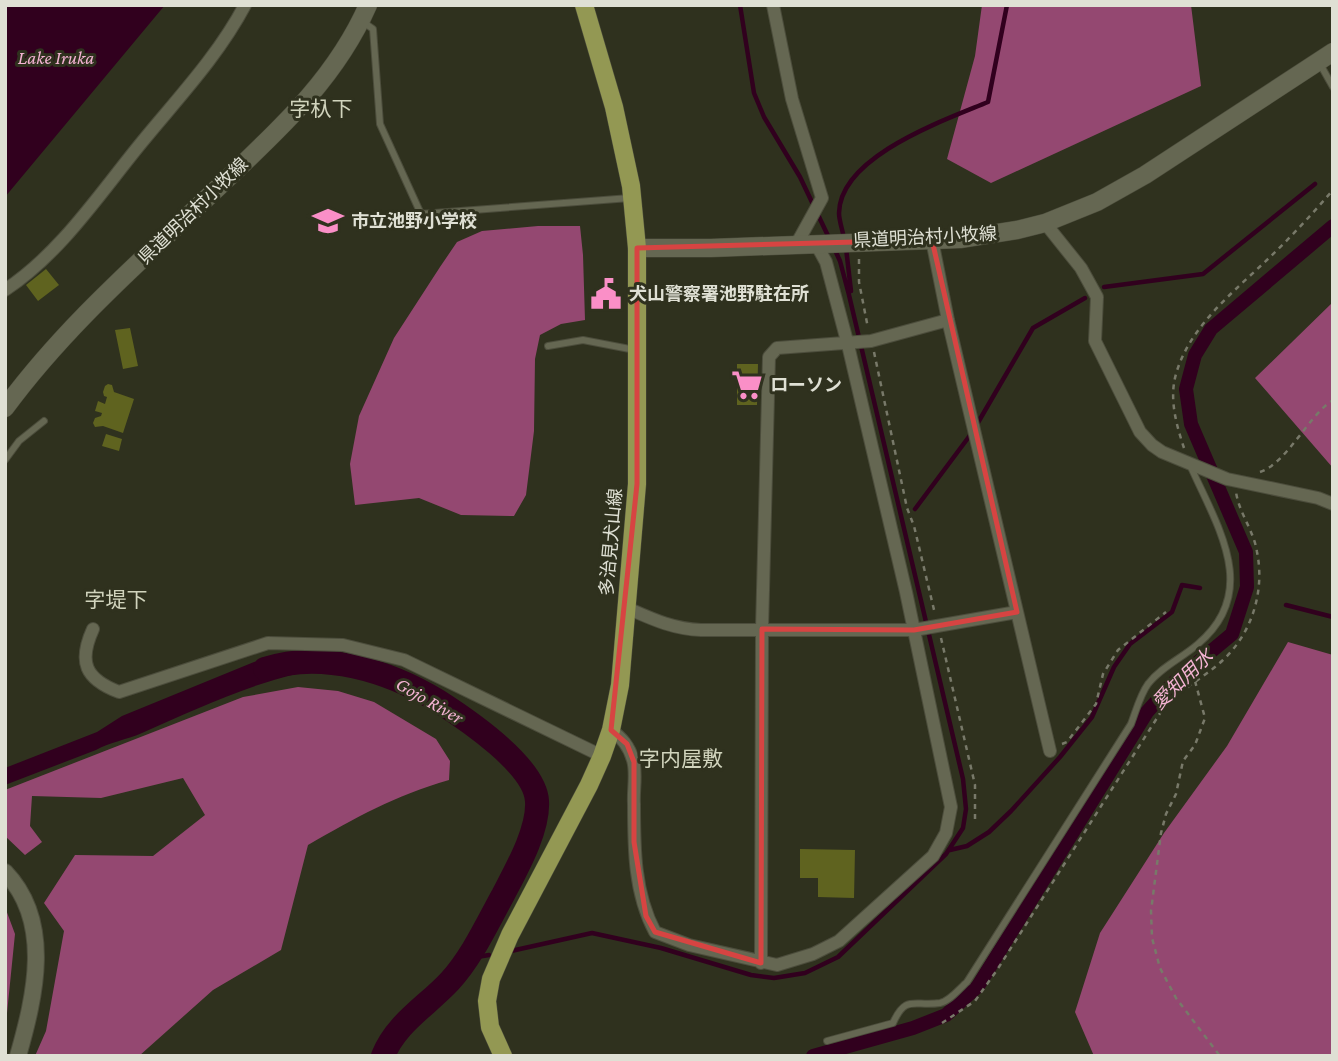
<svg xmlns="http://www.w3.org/2000/svg" width="1338" height="1061" viewBox="0 0 1338 1061" font-family="'Crimson Pro','Noto Sans JP',serif">
<style>
.forest{fill:#944871}
.water{fill:#31001e}
.lines{fill:none;stroke-linecap:round;stroke-linejoin:round}
.stream{stroke:#31001e;stroke-width:4.5}
.canal{stroke:#31001e;stroke-width:14}
.river{stroke:#31001e;stroke-width:24}
.building{fill:#5f631f}
.service-casing{stroke:#4c4d3c;stroke-width:8}
.minor-casing{stroke:#4c4d3c;stroke-width:14}
.tertiary-casing{stroke:#4c4d3c;stroke-width:18}
.secondary-casing{stroke:#4c4d3c;stroke-width:19}
.primary-casing{stroke:#4c4d3c;stroke-width:19}
.path{stroke:#787969;stroke-width:2.5;stroke-dasharray:5 5;stroke-linecap:butt}
.service{stroke:#656752;stroke-width:6}
.minor{stroke:#656752;stroke-width:12}
.tertiary{stroke:#656752;stroke-width:16}
.secondary{stroke:#656752;stroke-width:18}
.primary{stroke:#939853;stroke-width:18}
.marked{fill:none;stroke:#d74442;stroke-width:5;stroke-linejoin:round}
.labels{text-anchor:middle;stroke-width:6;stroke-linejoin:round;paint-order:stroke}
.street-label{font-size:18px;fill:#dfe0d4;stroke:#2f311e}
.poi-label{font-size:18px;font-weight:bold;fill:#dfe0d4;stroke:#2f311e;text-anchor:start}
.water-label{font-size:19px;font-style:italic;fill:#f4b3d3;stroke:#2f311e}
.quarter-label{font-size:21px;fill:#d1d4bd;stroke:#2f311e}
</style>
<rect width="100%" height="100%" fill="#2f311e"/>
<path class="forest" d="M982,5h209l10,81 -210,97 -44,-24 28,-103z
M538,226h42l3,29 2,65 -24,4 -21,11 -5,24 -1,72 -8,64 -12,21 -53,-1 -42,-17 -64,7 -5,-41 9,-48 35,-78 46,-71 17,-25 25,-11z
M1333,302v166l-78,-90z
M1288,642l45,13v401h-239l-19,-44 25,-79 64,-100 63,-87z
M298,687l40,4 36,11 62,37 14,22 -1,19c-55,16 -92,37 -141,65l-27,105 -68,40 -74,66h-104l11,-25 18,-100 -20,-28 31,-48 78,1 52,-41 -22,-37 -82,20 -69,-2 -2,30 12,16 -17,13 -20,-19v-46l238,-93z
M5,907l10,27 -10,99z"/>
<path class="water" d="M5,5h160l-160,192z
M294,654l2,20c-54,13 -104,37 -154,59 -16,7 -32,9 -46,17l-91,35v-17l92,-36 25,-16 132,-54z"/>
<g class="lines">
<path class="stream" d="M740,5l14,88 10,24 36,60 30,63
M844,239c-1,-8 -5,-18 -5,-26 1,-57 106,-93 149,-111l19,-97
M846,248l5,43
M1104,287l99,-13 112,-90
M976,426l57,-98 52,-30
M915,509l56,-75
M1286,605l47,12
M950,850l17,-4 22,-14 22,-21 49,-54 32,-40 22,-50 16,-23 42,-32 10,-27 18,3
M511,951l81,-18 69,15 90,27 23,3 31,-5 33,-16 108,-103 17,-26 3,-19 -3,-30 -114,-484 -9,-34 -6,-13
M465,959l24,-4"/>
<path class="canal" d="M813,1056l100,-28 33,-13 32,-29 169,-274 25,-28 60,-50 15,-47 -1,-35 -55,-128 -5,-35 9,-34 16,-26 122,-103"/>
<path class="river" d="M265,669c57,-19 124,2 173,32 28,18 97,64 99,100 2,29 -21,69 -34,94 -16,29 -31,62 -53,86 -23,25 -54,42 -67,75"/>
</g>
<path class="building" d="M46,269l13,16 -21,16 -12,-16z
M130,328l8,38 -15,3 -8,-39z
M737,364h21l-1,41h-20z
M108,384l4,1 2,7 20,7 -11,34 -20,-7 -8,1 -2,-4 2,-5 6,-2 1,-3 -7,-2 3,-10 7,3 2,-7 -3,-1 -1,-4 2,-6z
M106,434l16,5 -3,12 -17,-5z
M800,849l55,1 -1,48 -36,-1v-19h-18z"/>
<g class="lines">
<defs>
<path id="service" d="M363,22l10,7 7,95 41,90 209,-16
M1320,64l13,23
M548,346l35,-6 52,10
M5,460l14,-19 25,-20
M827,1041l66,-18c13,-29 21,-16 47,-20 10,-2 19,-14 27,-21l164,-258c5,-13 9,-29 17,-40 13,-17 34,-26 50,-40 63,-53 19,-118 -8,-179"/>
<path id="minor" d="M773,5l19,94 30,99 -26,47
M1045,223l36,45 16,29 -2,44 45,91 12,13 10,7 65,27 91,19 15,6
M932,240l16,80 102,431
M5,290c56,-37 95,-97 137,-148 36,-44 76,-86 103,-137
M627,608c25,11 46,21 74,22h213l103,-18
M93,629c-15,33 -8,50 26,63l149,-49 75,2 61,15 198,96
M611,730c11,8 18,16 22,30 4,13 0,30 1,44 0,43 0,89 21,128l34,13 88,20 36,-11 26,-13 94,-85 13,-23 5,-26 -45,-215 -58,-247 -22,-83 -10,-18
M761,963l1,-334 7,-272 8,-9 94,-7 77,-21"/>
<path id="tertiary" d="M5,872c48,50 30,124 13,184"/>
<path id="secondary" d="M637,248h74l249,-9 57,-9 28,-7 52,-21 48,-27 188,-123
M5,408c63,-86 146,-156 223,-230 55,-52 109,-102 140,-173"/>
<path id="primary" d="M503,1056l-13,-29 -3,-26 4,-22 19,-44 79,-150 13,-29 9,-26 9,-45 17,-201v-236l-6,-62 -17,-79 -30,-102"/>
</defs>
<use href="#service" class="service-casing"/>
<use href="#minor" class="minor-casing"/>
<use href="#tertiary" class="tertiary-casing"/>
<use href="#secondary" class="secondary-casing"/>
<use href="#primary" class="primary-casing"/>
<path class="path" d="M859,259v23l9,46
M874,352l33,156 7,18 21,88
M1184,448c-8,-24 -15,-50 -8,-74 14,-49 59,-83 94,-117 22,-21 43,-44 63,-67
M1260,472c27,-9 48,-56 73,-72
M941,638l34,147v37
M1195,681l10,37 -10,27 -12,16 -7,33 -10,20 -5,19 -10,78 1,27 8,30 16,30 44,58
M1062,744l5,-2 29,-38 7,-30 15,-24 48,-38
M942,1023l33,-22 22,-31 167,-263c18,-19 40,-29 59,-47 29,-27 42,-69 34,-108 -3,-21 -18,-39 -21,-60"/>
<use href="#service" class="service"/>
<use href="#minor" class="minor"/>
<use href="#tertiary" class="tertiary"/>
<use href="#secondary" class="secondary"/>
<use href="#primary" class="primary"/>
</g>
<path class="marked" d="M932,240l85,372 -103,18 -152,-1 -1,334 -106,-31 -9,-16 -12,-74v-80l-7,-18 -16,-14 26,-246v-236z"/>
<defs>
<symbol id="school-bare" viewBox="-9 -9 18 18"><path d="M0-5L7-2L0 1L-7-2ZM-4 1L0 2.5L4 1V4Q0 6-4 4Z" fill="#fa8fc7" stroke="#2f311e" stroke-width="2.5" paint-order="stroke"/></symbol>
<symbol id="civic-bare" viewBox="-9 -9 18 18"><path d="M-.6-6.5H3V-4.5H.6V-3L4-1V1h2V6H-6V1h2V-1L-.6-3ZM-1.2 2.5V6h2.4V2.5Z" fill="#fa8fc7" stroke="#2f311e" stroke-width="2.5" paint-order="stroke"/></symbol>
<symbol id="supermarket-bare" viewBox="-9 -9 18 18"><path d="M-6-5.5h2.5l.6 2H6L4.5 2H-2.5L-4.4-4H-6ZM-1.5 3.2a1.3 1.3 0 1 0 .1 0ZM3 3.2a1.3 1.3 0 1 0 .1 0Z" fill="#fa8fc7" stroke="#2f311e" stroke-width="2.5" paint-order="stroke"/></symbol>
</defs>
<g fill-rule="evenodd">
<use href="#school-bare" x="306" y="199" width="44" height="44"/>
<use href="#civic-bare" x="584" y="272" width="44" height="44"/>
<use href="#supermarket-bare" x="725" y="363" width="44" height="44"/>
</g>
<g class="labels">
<g class="street-label">
<text transform="translate(193 211) rotate(-44)" y="6">県道明治村小牧線</text>
<text transform="translate(925 237) rotate(-3)" y="6">県道明治村小牧線</text>
<text transform="translate(611 542) rotate(-85)" y="6">多治見犬山線</text>
</g>
<g class="poi-label">
<text x="351" y="227">市立池野小学校</text>
<text x="629" y="300">犬山警察署池野駐在所</text>
<text x="770" y="391">ローソン</text>
</g>
<g class="water-label">
<text x="56" y="64">Lake Iruka</text>
<text transform="translate(1182 679) rotate(-44)" y="7">愛知用水</text>
<text transform="translate(430 700) rotate(30)" y="7">Gojo River</text>
</g>
<g class="quarter-label">
<text x="321" y="116">字杁下</text>
<text x="116" y="607">字堤下</text>
<text x="681" y="766">字内屋敷</text>
</g>
</g>
<rect width="1338" height="1061" fill="none" stroke="#dfe0d4" stroke-width="14"/>
</svg>
